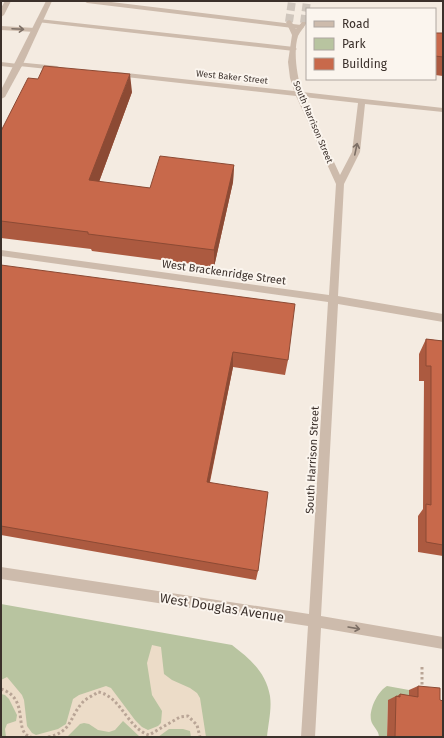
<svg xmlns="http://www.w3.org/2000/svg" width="444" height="738" viewBox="0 0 444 738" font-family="'Fira Sans',sans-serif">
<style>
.green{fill:#b8c4a0}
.plaza{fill:#ecdcc8}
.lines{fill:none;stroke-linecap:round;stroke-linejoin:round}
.minor-tunnel{stroke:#cfc6bd;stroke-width:8;stroke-dasharray:8 3.5;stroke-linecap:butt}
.path{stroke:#b9a596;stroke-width:3;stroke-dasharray:2.5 2.5;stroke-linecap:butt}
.service{fill:#cdbbac;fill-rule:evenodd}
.minor{fill:#cdbbac;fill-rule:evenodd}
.tertiary{fill:#cdbbac;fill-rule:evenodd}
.wall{fill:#ac5a40}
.shaded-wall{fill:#8c4a34}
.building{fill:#c8694b;stroke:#8c4a34}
.oneway{stroke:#7d6f65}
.labels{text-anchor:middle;stroke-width:4;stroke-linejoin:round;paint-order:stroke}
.far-street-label{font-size:9px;fill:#3b302b;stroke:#fbf5ee}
.street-label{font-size:11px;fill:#3b302b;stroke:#fbf5ee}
.near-street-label{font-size:13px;fill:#3b302b;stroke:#fbf5ee}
</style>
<rect width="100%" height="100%" fill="#f4ebe1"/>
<path class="green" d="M1,604l231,41c18,14 34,27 38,51 2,13 -2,29 -3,41h-266z
M387,686l22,4v11l-21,-1 -1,37h-8c0,-7 -7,-11 -8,-17 -2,-11 7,-29 16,-34z"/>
<path class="plaza" d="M152,645l9,2 3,27 8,6 18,8 7,5 3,5 6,39h-15l-1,-6 -7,-2h-14l-11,8h-18l-17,-16 -8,9 -6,2 -11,-2 -9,-6 -5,-1 -4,1 -13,13h-61l-1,-8 2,-5 9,-3 1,-6 -8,-16 -4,-4 -4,-1v-14l6,-3 15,18 2,5 3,26 5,7 4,2 22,-6 8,-5 7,-25 6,-4 27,-9 5,2 24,32 7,7 6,3 10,-4 3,-3 1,-12 -10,-16 -5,-32z"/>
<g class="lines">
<path class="minor-tunnel" d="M289,22l3,-21
M304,23l3,-22"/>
<path class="path" d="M422,667v21
M1,689c30,10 11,43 30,48
M48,737c24,-5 21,-19 34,-34 4,-5 11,-7 16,-11 23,4 29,36 51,43l31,-18 8,-1 9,9 3,12"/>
<path class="service" d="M5,1h6l-7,14 -3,2v-9z
M84,1h19l198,24 3,2 -3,2 -214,-26z
M39,19l255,28 3,2 -3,2 -257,-29v-2z
M1,26l34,2 3,2 -3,2 -34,-2z
M1,62l17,2 4,2 -4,2 -17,-2z"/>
<path class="minor" d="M289,20l2,1 5,8 6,-7h5c-2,5 -7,9 -9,14 -5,16 -1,40 4,56l141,16v4l-78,-8 -5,48 -16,32 -6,112 105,18v8l-105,-18 -17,312 122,21v12l-122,-21 -6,109h-14l7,-111 -307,-47v-12l308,47 19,-312 -327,-46v-6l328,45 7,-111 -40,-88 -179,-20 -4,-2 4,-2 177,19 -4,-13 -2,-16 4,-27 -6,-13zM304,97l54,6 -6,49 -12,23z
M16,62l41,4 4,2 -4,2 -38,-4h-3z"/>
<path class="tertiary" d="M46,1h6l-29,63 -18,33 -4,2v-9z"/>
</g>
<path class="wall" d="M435,33h8v43l-8,-1z
M132,92l-33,90 51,6 84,-23 -1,17 -19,85 -122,-16 -1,-2 -90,-11v-107z
M1,265l287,95 -3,15 -52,-8 -23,115 48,89 -2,9 -255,-45z
M426,339l17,2v215l-25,-4v-36l5,-7 1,-128h-5v-27z
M418,686l22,14 3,37h-56l1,-37 8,-4h1l3,-2 9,2v-6z"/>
<path class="shaded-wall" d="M130,74l2,18 -39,106 -4,-18z
M234,165l-1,17 -19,85v-17z
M233,352v15l-26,127v-12z"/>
<path class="building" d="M435,33h8v24l-8,-1z
M44,66l86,8 -41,106 61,8 10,-32 74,9 -20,85 -126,-16v-2l-87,-11v-90l27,-53 10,1z
M1,265l294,39 -7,56 -55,-8 -26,130 61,10 -10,79 -257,-45z
M426,339l17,2v204l-17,-3v-38l5,1v-139h-5z
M418,686l22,2v12l3,1v36h-48l1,-41 4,1v-3l18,3z"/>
<defs><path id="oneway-shaft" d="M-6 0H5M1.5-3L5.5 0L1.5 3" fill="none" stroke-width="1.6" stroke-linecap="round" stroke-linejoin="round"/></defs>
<g class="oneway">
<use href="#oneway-shaft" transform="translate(18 29) rotate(3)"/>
<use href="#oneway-shaft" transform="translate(356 149) rotate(-78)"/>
<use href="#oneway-shaft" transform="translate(354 628) rotate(10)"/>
</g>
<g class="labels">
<g class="far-street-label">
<text transform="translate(232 77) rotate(6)" y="3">West Baker Street</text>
<text transform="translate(313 122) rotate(67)" y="3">South Harrison Street</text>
</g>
<g class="street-label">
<text transform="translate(224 272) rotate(8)" y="4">West Brackenridge Street</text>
<text transform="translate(312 460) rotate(-87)" y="4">South Harrison Street</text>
</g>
<g class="near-street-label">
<text transform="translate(222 607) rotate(9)" y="5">West Douglas Avenue</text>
</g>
</g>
<rect width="444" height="738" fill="none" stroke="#3b302b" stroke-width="4"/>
<rect x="306" y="8" width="130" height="72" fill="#fbf5ee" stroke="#aea6a0"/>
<rect x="314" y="21" width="20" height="6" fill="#cdbbac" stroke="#aea6a0"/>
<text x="342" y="28" font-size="12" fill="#3b302b">Road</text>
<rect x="314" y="38" width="20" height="12" fill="#b8c4a0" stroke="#aea6a0"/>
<text x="342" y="48" font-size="12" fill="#3b302b">Park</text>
<rect x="314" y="58" width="20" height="12" fill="#c8694b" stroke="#aea6a0"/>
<text x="342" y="68" font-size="12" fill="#3b302b">Building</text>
</svg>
